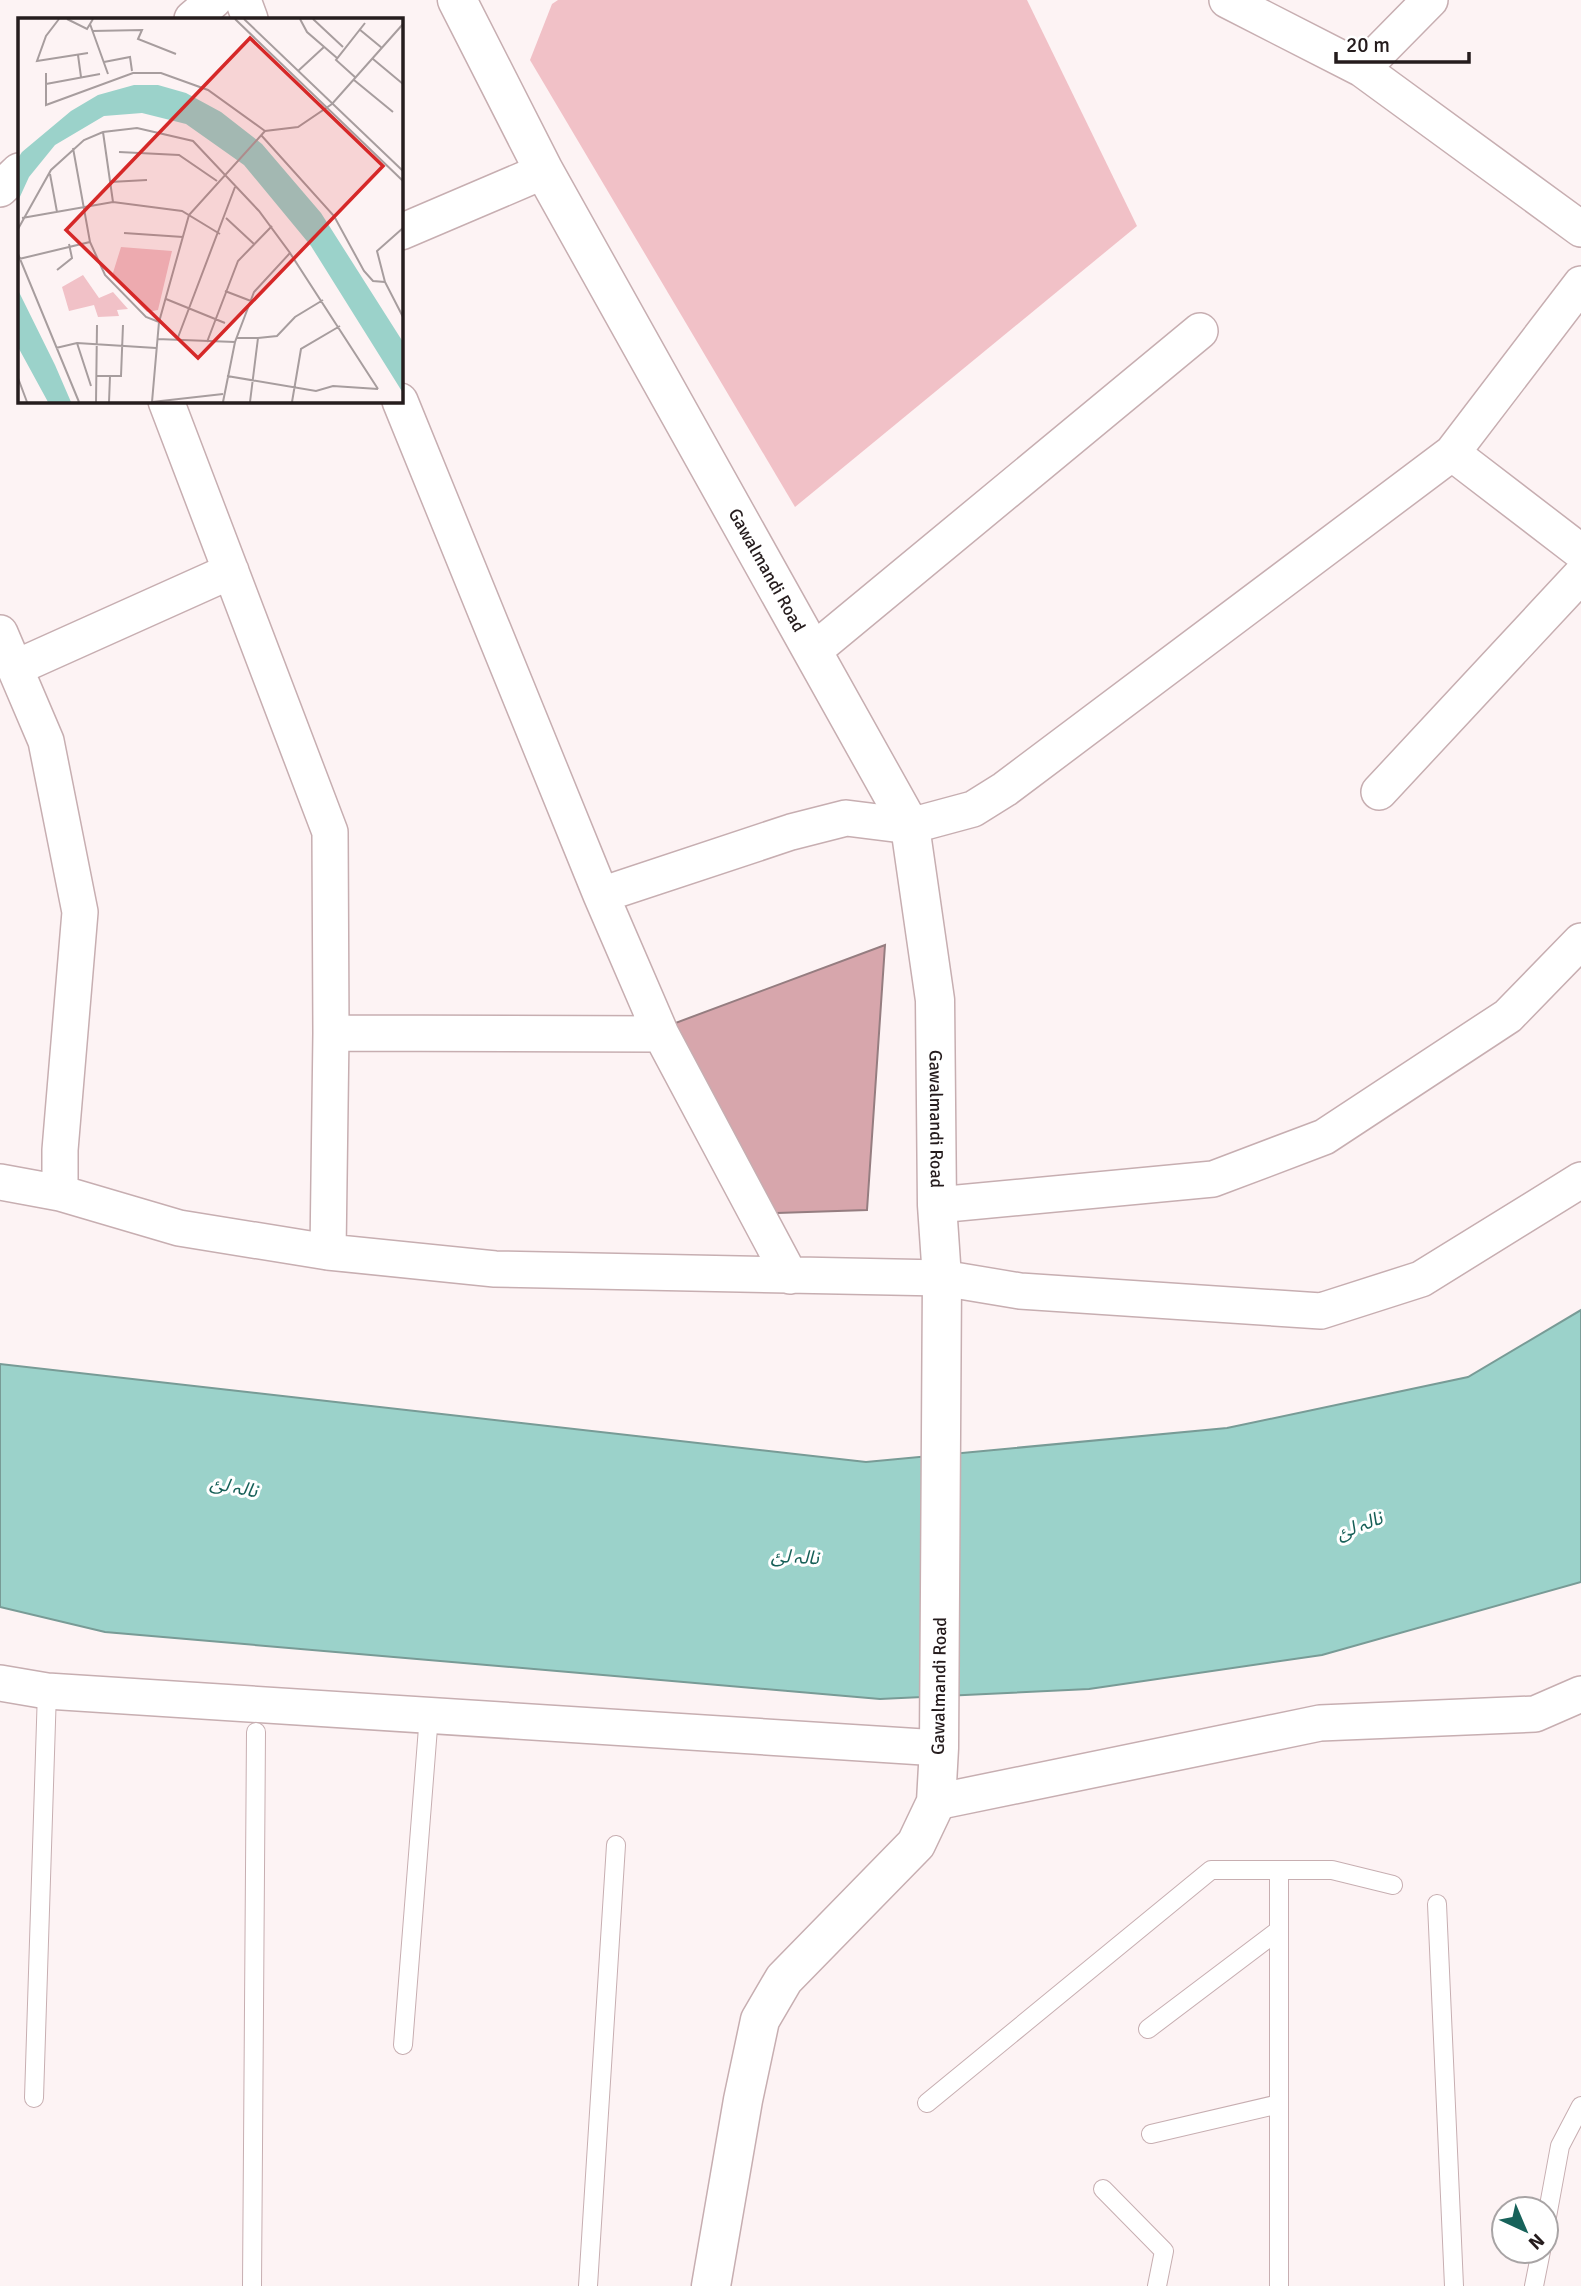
<svg xmlns="http://www.w3.org/2000/svg" width="1581" height="2286" viewBox="0 0 1581 2286" font-family="Signika,'Noto Sans Arabic',sans-serif">
<style>
.green{fill:#f1c1c7}
.water{fill:#9bd2ca;stroke:#789b96;stroke-width:2}
.building{fill:#d7a6ac;stroke:#957d80;stroke-width:2}
.lines{fill:none;stroke-linecap:round;stroke-linejoin:round}
.lane-casing{stroke:#c7aeb1;stroke-width:20}
.street-casing{stroke:#c7aeb1;stroke-width:38}
.secondary-casing{stroke:#c7aeb1;stroke-width:41}
.lane{stroke:#fff;stroke-width:18}
.street{stroke:#fff;stroke-width:35}
.secondary{stroke:#fff;stroke-width:38}
.labels{text-anchor:middle;stroke-width:6;stroke-linejoin:round;paint-order:stroke}
.street-label{font-size:18px;fill:#251c1d;stroke:#fff}
.water-label{font-size:19px;font-style:italic;fill:#176058;stroke:#fff}
.inset-road{fill:none;stroke:#a79d9e;stroke-width:2}
.view{fill:#d62828;fill-opacity:0.15;stroke:#d62828;stroke-width:3.5}
.inset-edge{fill:none;stroke:#251c1d;stroke-width:3.5}
</style>
<rect width="100%" height="100%" fill="#fdf3f4"/>
<path class="green" d="M558,0h469l110,226 -342,281 -265,-447 22,-56z"/>
<path class="water" d="M1581,1310v272l-259,73 -233,34 -209,10 -775,-67 -105,-25v-243l866,98 361,-34 241,-51z"/>
<path class="building" d="M885,945l-18,265 -118,4 -79,-189z"/>
<g class="lines">
<defs>
<path id="lane" d="M1437,1904l17,382
M1148,2029l131,-99
M403,2045l26,-330
M34,2098l13,-407
M927,2103l284,-233h121l61,15
M1151,2134l128,-30
M1103,2189l61,62 -7,35
M1546,2222l14,-76 21,-40
M252,2286l4,-554
M588,2286l28,-441
M1279,2286v-416
M1534,2286l7,-35"/>
<path id="street" d="M243,0l7,19
M1227,0l135,69 68,-69
M192,19l22,-19
M1362,69l219,160
M0,189l19,-18
M401,232l143,-61
M166,401l164,431 1,201 -3,219
M400,401l201,494 60,139 129,242
M1452,453l129,99
M0,633l46,108 34,171 -20,238v43l119,35 149,24 167,17 447,9 78,13 301,20 100,-32 160,-99
M812,652l388,-321
M15,668l216,-97
M1379,792l202,-217
M601,895l190,-63 55,-14 64,8 63,-17 32,-20 447,-336 129,-169
M331,1033l330,1
M0,1182l60,11
M937,1205l276,-26 111,-42 184,-121 73,-75
M0,1683l47,8 892,57
M936,1802l384,-79 215,-9 46,-20"/>
<g id="secondary">
<path id="s1" d="M457,0l87,171 366,655 25,174 2,205 5,73 -3,470 -3,54 -20,42 -132,135 -24,41 -17,80 -32,186"/>
</g>
</defs>
<use href="#lane" class="lane-casing"/>
<use href="#street" class="street-casing"/>
<use href="#secondary" class="secondary-casing"/>
<use href="#lane" class="lane"/>
<use href="#street" class="street"/>
<use href="#secondary" class="secondary"/>
</g>
<g class="labels">
<g class="street-label">
<text dy="6" stroke="none"><textPath href="#s1" startOffset="649">Gawalmandi Road</textPath></text>
<text dy="6" stroke="none"><textPath href="#s1" startOffset="1237">Gawalmandi Road</textPath></text>
<text transform="translate(939 1686) rotate(-89)" y="6">Gawalmandi Road</text>
</g>
<g class="water-label">
<text transform="translate(234 1486) rotate(11)" y="7">نالہ لئ</text>
<text transform="translate(1359 1525) rotate(-21)" y="7">نالہ لئ</text>
<text transform="translate(795 1556) rotate(3)" y="7">نالہ لئ</text>
</g>
</g>
<g transform="translate(18 18)">
<rect width="385" height="385" fill="#fdf3f4"/>
<path d="M103,229l51,4 -14,59 -11,2 -35,-36zM65,257l16,23 14,-6 15,17 -11,1 2,6 -21,1 -4,-12 -25,6 -7,-24z" fill="#f1c1c7"/>
<path d="M116,67h24l28,8 35,19 41,32 59,69 82,129v51l-92,-147 -67,-81 -58,-41 -44,-11 -38,3 -49,29 -26,32 -11,24v-43l4,-6 49,-41 27,-16zM0,272l37,75 16,37h-23l-30,-55z" fill="#9bd2ca"/>
<path class="inset-road" d="M41,1l-13,17 -9,25 51,-8M49,1l20,10 6,-10M217,1l168,162M226,1l159,152M282,1l7,13 30,26M295,1l30,28M72,6l18,50M341,11l23,19M74,13l50,-1 -4,9 38,15M60,37l3,22M355,41l30,25M86,44l26,-5 2,14M280,53l26,-24M28,55v32l87,-32h28l47,17 57,41M338,60l-20,-18 29,-37M336,62l39,32M28,66l54,-10M85,114l10,70M243,117l73,81 30,55 9,10 12,1M55,130l17,94M101,134l60,3 38,26M32,156l7,38M92,164l37,-2M4,200l91,-16 69,9 38,23M208,200l28,26M385,210l-26,23 8,31 18,35M0,211l33,-59 33,-30 19,-8 34,-4 56,13 66,70 31,42 -36,39 -19,50 -12,60M106,215l59,4M272,235l88,136M0,236l61,148M1,241l71,-17 15,33 41,42 13,5M39,252l15,-12 -3,-14M207,273l26,10M148,281l59,24M219,320h21l-8,64M240,320l19,-2 18,-19 28,-17M139,321l78,3M159,322l58,-153M189,324l31,-81 34,-35M59,325l14,43M38,330l21,-5 79,5M78,358h25l2,-51M209,358l89,15 17,-5 45,3M0,360l9,24M78,384l1,-77M91,384l1,-26M134,384l7,-80 30,-107 76,-84 33,-4 34,-23 71,-80M134,384l71,-8M274,384l9,-53 39,-23"/>
<path class="view" d="M232,20l133,128 -185,192 -132,-128z"/>
<rect width="385" height="385" class="inset-edge"/>
</g>
<g transform="translate(1525 2230) rotate(136)"><circle r="33" fill="#ffffff" stroke="#a8a4a5" stroke-width="2"/>
<path d="M0-5L12 26L0 18L-12 26Z" fill="#17625a"/>
<text y="-10" font-size="19" font-weight="bold" text-anchor="middle" fill="#251c1d">N</text>
</g>
<path d="M1336 52v10h133v-10" fill="none" stroke="#251c1d" stroke-width="3.5"/>
<text x="1346" y="52" font-size="21" fill="#251c1d" stroke="#ffffff" stroke-width="5" paint-order="stroke">20 m</text>
</svg>
